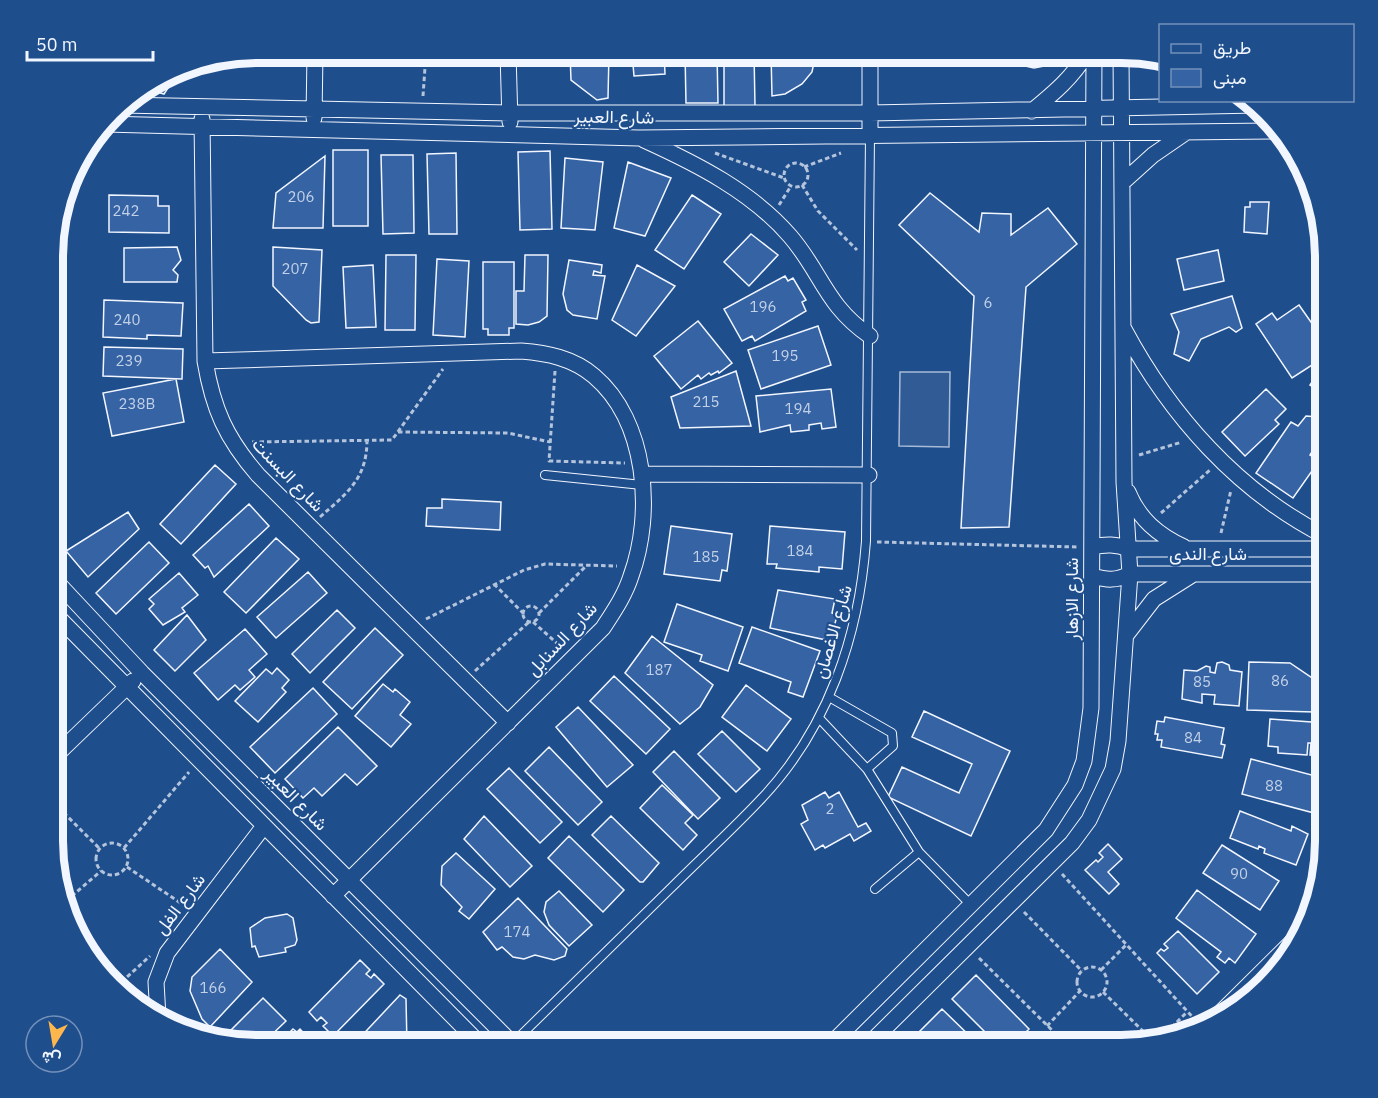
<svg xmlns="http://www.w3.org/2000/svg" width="1378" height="1098" viewBox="0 0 1378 1098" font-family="'IBM Plex Sans',Vazirmatn,sans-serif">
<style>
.built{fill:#305b95;stroke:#a8bbd7;stroke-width:1.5}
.building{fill:#3563a3;stroke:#f2f6ff;stroke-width:1.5}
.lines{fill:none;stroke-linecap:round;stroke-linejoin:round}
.lane-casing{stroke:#f2f6ff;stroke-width:10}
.street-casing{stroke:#f2f6ff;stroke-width:17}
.path{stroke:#b3c4dc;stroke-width:3;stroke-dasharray:4.5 3;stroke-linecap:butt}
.lane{stroke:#1f4e8c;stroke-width:8}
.street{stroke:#1f4e8c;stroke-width:15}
.labels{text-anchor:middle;stroke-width:4.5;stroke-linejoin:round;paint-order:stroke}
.number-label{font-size:15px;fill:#c3d1e8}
.street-label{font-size:18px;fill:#f2f6ff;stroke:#1f4e8c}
.rim{fill:none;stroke:#f2f6ff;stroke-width:8}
</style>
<rect width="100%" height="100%" fill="#1f4e8c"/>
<path class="built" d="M900,372h50l-1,75 -50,-1z"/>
<path class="building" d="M570,53h39l-1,45 -11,2 -26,-20z
M632,53h32l1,21 -31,2z
M685,53h32l1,50h-32z
M724,53h30l1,53h-31z
M771,53h45l-4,19 -10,12 -17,10 -13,2z
M912,53h65v5h-30v4h-22v-6h-13z
M1005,53h58l-19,13 -10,2 -13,-3z
M169,76l-1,12 -4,6 -17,-5z
M333,150h35v76h-35z
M550,151l2,78 -32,1 -2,-78z
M456,153l1,81h-28l-2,-80z
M381,155h32l1,78 -31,1z
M325,156l-2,72h-50l3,-35z
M565,158l38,4 -8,68 -34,-2z
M628,162l43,16 -26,58 -31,-8z
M930,193l49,39 3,-19 29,1v21l37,-27 29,36 -51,43 -17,240 -48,1 13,-232 -75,-71z
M109,195l49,1v10h11v27l-60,-1z
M692,195l29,19 -37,55 -29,-19z
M1250,202h19l-2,32 -23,-2 1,-25h5z
M751,234l27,21 -29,31 -25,-24z
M177,247l4,13 -8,10 5,5 -1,7h-53v-34z
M273,247l49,3 -3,72 -8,1 -5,-3 -33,-34z
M1218,250l6,31 -40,9 -7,-31z
M386,255h30l-1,75h-30z
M525,255h23l-1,61 -8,6 -11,3 -12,-1v-33h8z
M437,259l32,2 -4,76 -32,-2z
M569,260l33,5 -1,8 -7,-2 -1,4 12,1 -8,43 -24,-4 -6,-5 -4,-16z
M483,262h31v66h-5v7h-21v-6h-5z
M373,265l3,62 -30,1 -3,-61z
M637,265l38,21 -39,50 -24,-16z
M785,276l3,5 5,-3 13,22 -4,2 4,9 -51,30 -3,-5 -10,5 -18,-32z
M1232,296l10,32 -6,4 -7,-5 -28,12 -12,22 -15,-7 5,-22 -8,-18z
M104,300l79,3 -2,33 -34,-1v4l-44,-2z
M1299,305l14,20 6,-4 6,10v18l-6,4 4,5 -31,20 -36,-54 16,-11 5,7z
M698,321l34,42 -13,10 -1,-2 -7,4 -2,-2 -8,6 -3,-4 -17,14 -27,-33z
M818,326l13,39 -70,24 -13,-39z
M104,347l79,2 -1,30 -79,-3z
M1325,370v25l-15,-10 9,-14 4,3z
M736,371l15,55 -71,2 -9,-31z
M176,379l8,43 -72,14 -9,-43z
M831,389l5,38 -14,2 -1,-6 -12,2v5l-18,2 -1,-7 -30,7 -4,-36z
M1266,389l20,20 -11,11 4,4 -34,32 -23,-24z
M1306,416l12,1 7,13 -15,25 9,6 -26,37 -37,-25 35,-51 7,4z
M215,465l21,19 -55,60 -21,-20z
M442,499l59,3 -1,28 -74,-4 1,-18h15z
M249,504l20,22 -55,51 -6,-11 -3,2 -12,-13z
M128,512l11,17 -51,48 -22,-26z
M671,526l61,8 -5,37 -5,-1 -2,11 -56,-7z
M770,526l75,6 -3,37 -23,-2v5l-43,-4 1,-4h-10z
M276,538l23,21 -53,54 -22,-21z
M149,542l20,21 -53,51 -20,-21z
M308,572l19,21 -51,45 -19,-21z
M179,573l19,22 -16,13 3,4 -22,13 -14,-16 5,-5 -5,-5z
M778,590l57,9 -3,14 5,2 -6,26 -61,-13z
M677,604l66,23 -15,44 -28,-10 2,-6 -38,-13z
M337,610l18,18 -45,45 -18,-19z
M187,615l19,25 -31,31 -21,-21z
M752,627l68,24 -17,46 -15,-5 3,-10 -52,-19z
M375,628l28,27 -51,54 -29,-27z
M245,629l22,25 -18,16 6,7 -15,13 -5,-5 -17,15 -24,-27z
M652,636l61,49 -13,22 -20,17 -55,-51z
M1222,662l7,3 1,5 12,2 -3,34 -25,-2 1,-9 -13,-1v9l-20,-4 2,-29 13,1 9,-5 4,1v5l5,1 2,-10z
M1249,662l41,1 25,17 -1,32 -67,-2z
M277,668l12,12 -7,8 4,4 -28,30 -23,-21 31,-32 6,5z
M614,676l56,53 -24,25 -56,-53z
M383,684l10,8 2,-3 15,13 -10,13 11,9 -20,23 -36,-31z
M746,685l45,34 -24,32 -45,-34z
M313,688l24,26 -62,59 -25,-26z
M578,707l55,58 -26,22 -51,-60z
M924,711l86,40 -39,85 -83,-39 14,-30 57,26 13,-29 -60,-27z
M1165,717l59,11 -3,16 4,1 -3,13 -61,-11 1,-7h-5l1,-6h-3l2,-13 7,1z
M1270,719l55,4 -1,33 -14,-1 1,-12h-3l-1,12 -29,-2v-6l-10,-1z
M338,727l39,39 -20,19 -12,-11 -23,22 -8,-8 -11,10 -18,-19z
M722,731l38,38 -24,23 -38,-38z
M549,747l53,55 -24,23 -53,-54z
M674,751l46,47 -22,21 -45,-47z
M1251,759l72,19 -9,35 -72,-19z
M509,768l53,54 -22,21 -53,-54z
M662,785l31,30 -8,8 12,12 -14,15 -43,-42z
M825,792l4,6 10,-6 19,35 8,-4 5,8 -17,10 -4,-7 -25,14 -2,-3 -8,5 -14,-26 7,-4 -6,-15z
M1240,811l51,20 1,-5 16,8 -12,31 -32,-12 1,-4 -6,-3 -1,3 -28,-11z
M484,816l48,50 -22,21 -46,-48z
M611,816l48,47 -16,19h-3l-48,-47z
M569,836l55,54 -21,22 -55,-54z
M1108,844l14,15 -14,13 11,12 -10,10 -24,-24 11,-10 2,2 5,-5 -4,-4z
M1222,845l57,36 -19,29 -57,-37z
M456,853l39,36 -26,30 -10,-8 3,-4 -21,-22 1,-19z
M1197,890l59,44 -21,29 -6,-5 -4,5 -8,-6 4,-5 -45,-34z
M559,891l33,34 -23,21 -20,-21 -5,-13 2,-10z
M518,898l49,51 -2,7 -11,4 -19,-5 -11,4 -11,-2 -11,-10 -5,3 -14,-18z
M287,914l6,4 4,22 -2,5 -10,3 1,4 -27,5 -4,-11 -3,1 -2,-19 15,-10z
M1178,931l41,41 -22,22 -40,-41 4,-4 3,2 4,-3 -4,-4z
M220,949l32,33 -42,45 -8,-8 -12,-28 2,-14z
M360,960l10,10 -4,4 5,4 3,-4 10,10 -51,52 -10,-10 4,-3 -6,-6 -4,4 -8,-9z
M976,975l53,54 -8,8 -2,-2 -9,8 2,2h-14l-46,-46z
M400,995l6,4 1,46h-54z
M263,998l23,23 -25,24h-17l-23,-5z
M942,1009l37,36h-46l-14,-13z
M293,1029l4,3 3,-3 15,16h-38z"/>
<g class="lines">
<defs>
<path id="lane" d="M545,475l97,10
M829,697l63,36 1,13 -26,23
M819,718l48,51 52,83 52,53
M875,889l44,-37
M512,1044c53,-52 106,-104 159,-156 30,-30 62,-59 91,-90 66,-70 97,-162 104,-257l4,-405"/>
<path id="street" d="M508,53l2,69
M870,53v83
M121,105l389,8h360l387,-8
M1032,111c22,-18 41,-34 55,-58
M314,118l1,-65
M202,119l3,242c8,48 21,77 53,114l250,248
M105,124l534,14 637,-7
M644,140c53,24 108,52 146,96 32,37 35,69 80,100
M1122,183l31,-28 32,-22
M1124,329c46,86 113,162 201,207
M205,361l316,-10c26,2 52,7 73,25 53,45 60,137 37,200 -6,19 -17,35 -28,52l-270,268
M642,474l227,1
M1128,492c11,27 30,43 56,55
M1092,547c14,-3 24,-3 37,2h196
M1092,576c15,4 24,5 38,-2h195
M54,579l88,94 372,372
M53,612l428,433
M1127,634l27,-35 38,-24
M53,758l80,-77
M158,1017l-2,-35 11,-29 97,-127
M1211,1022l92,-91
M830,1045l216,-215 29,-45 9,-24 7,-53 3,-655
M868,1045l204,-202 17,-23 24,-51 5,-28 12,-167 -6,-92 -3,-429"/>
</defs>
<use href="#lane" class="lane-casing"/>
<use href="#street" class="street-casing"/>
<path class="path" d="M423,96l3,-43
M715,153l69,25
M784 175a12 12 0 1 1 24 0a12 12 0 1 1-24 0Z
M804,167l37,-14
M802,185l16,26 39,39
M779,205l12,-19
M555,371l-6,90 76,2
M398,432l110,1 42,9
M252,442l140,-2 51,-71
M1139,455l43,-13
M1161,513l49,-43
M320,517c27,-24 47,-38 47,-77
M1221,533l10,-43
M877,542l201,5
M494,584l29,29
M523 614a8 8 0 1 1 16 0a8 8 0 1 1-16 0Z
M539,613l48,-48
M426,619l98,-49 21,-6 72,2
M533,622l28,25
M475,671l54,-49
M53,802l47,47
M96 859a16 16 0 1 1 32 0a16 16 0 1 1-32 0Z
M124,848l65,-76
M127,867l58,39
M1062,874l135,148
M66,901l35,-30
M1024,912l58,59
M979,958l88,87
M1077 982a15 15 0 1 1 30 0a15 15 0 1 1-30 0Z
M1101,970l26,-26
M116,987l34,-31
M1103,992l48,47
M1047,1026l33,-35
M1161,1038l26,-26"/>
<use href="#lane" class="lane"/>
<use href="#street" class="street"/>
</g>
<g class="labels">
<g class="number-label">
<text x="301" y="202">206</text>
<text x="126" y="216">242</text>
<text x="295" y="274">207</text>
<text x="988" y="308">6</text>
<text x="763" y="312">196</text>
<text x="127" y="325">240</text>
<text x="785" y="361">195</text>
<text x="129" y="366">239</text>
<text x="706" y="407">215</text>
<text x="137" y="409">238B</text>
<text x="798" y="414">194</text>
<text x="800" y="556">184</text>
<text x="706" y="562">185</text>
<text x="659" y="675">187</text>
<text x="1280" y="686">86</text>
<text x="1202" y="687">85</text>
<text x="1193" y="743">84</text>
<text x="1274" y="791">88</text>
<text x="830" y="814">2</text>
<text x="1239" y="879">90</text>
<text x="517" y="937">174</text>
<text x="213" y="993">166</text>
</g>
<g class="street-label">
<text transform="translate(614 117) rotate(1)" y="6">شارع العبير</text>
<text transform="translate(288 475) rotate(46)" y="6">شارع البسنت</text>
<text x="1208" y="560">شارع الندى</text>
<text transform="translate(1072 599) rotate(-90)" y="6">شارع الازهار</text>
<text transform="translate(833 632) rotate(-74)" y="6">شارع الاغصان</text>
<text transform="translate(562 639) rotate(-47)" y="6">شارع السنابل</text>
<text transform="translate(296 799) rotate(45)" y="6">شارع العبير</text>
<text transform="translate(180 904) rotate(-53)" y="6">شارع الفل</text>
</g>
</g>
<path d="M0 0H1378V1098H0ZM257 63H1121A194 194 0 0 1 1315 257V841A194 194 0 0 1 1121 1035H257A194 194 0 0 1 63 841V257A194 194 0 0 1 257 63Z" fill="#1f4e8c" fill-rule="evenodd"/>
<path class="rim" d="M257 63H1121A194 194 0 0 1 1315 257V841A194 194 0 0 1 1121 1035H257A194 194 0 0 1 63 841V257A194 194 0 0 1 257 63Z"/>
<rect x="1159" y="24" width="195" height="78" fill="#1f4e8c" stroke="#7391ba" stroke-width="1.5"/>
<rect x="1171" y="44" width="30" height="9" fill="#1f4e8c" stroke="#7391ba" stroke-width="1.5"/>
<text x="1213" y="54" font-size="18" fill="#f2f6ff">طريق</text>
<rect x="1171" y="69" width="30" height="18" fill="#3563a3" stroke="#7391ba" stroke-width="1.5"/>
<text x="1213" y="84" font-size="18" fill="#f2f6ff">مبنى</text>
<g transform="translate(54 1044) rotate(191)"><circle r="28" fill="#1f4e8c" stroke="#7391ba" stroke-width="1.5"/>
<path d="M0-4.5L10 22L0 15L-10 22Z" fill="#ffb74d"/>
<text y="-9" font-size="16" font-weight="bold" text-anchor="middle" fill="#f2f6ff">ش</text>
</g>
<path d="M27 51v9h126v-9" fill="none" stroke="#f2f6ff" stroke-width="3"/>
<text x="36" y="51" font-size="18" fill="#f2f6ff" stroke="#1f4e8c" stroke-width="4.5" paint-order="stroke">50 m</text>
</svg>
